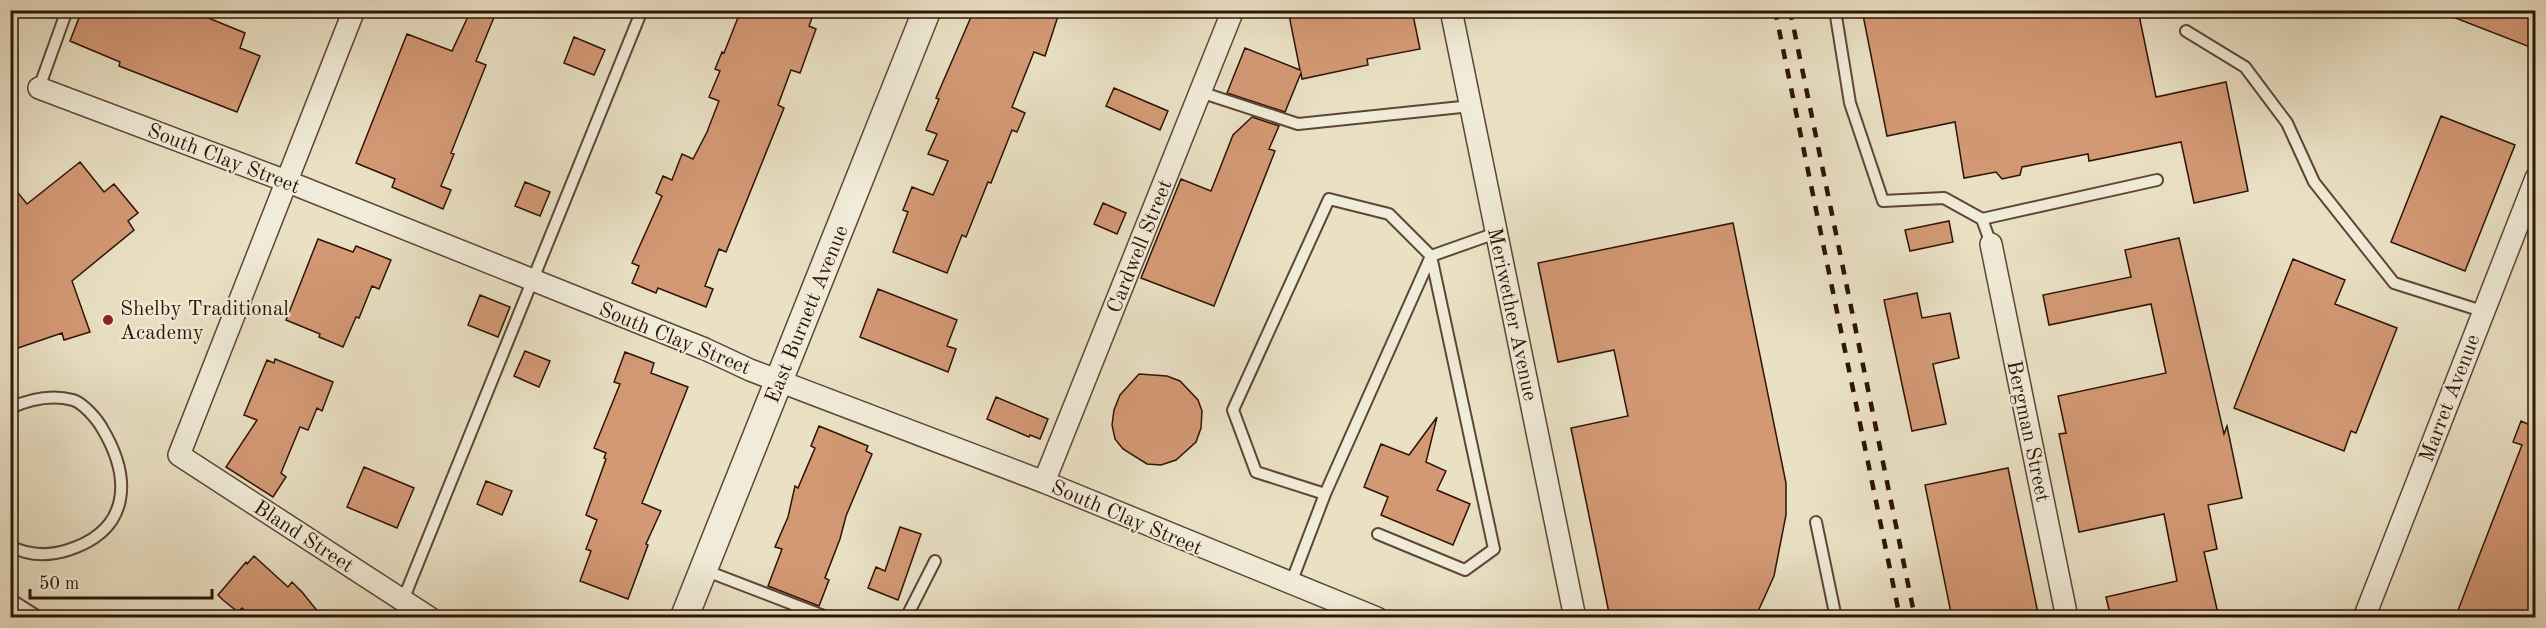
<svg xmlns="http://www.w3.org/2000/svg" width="2546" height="628" viewBox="0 0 2546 628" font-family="'Old Standard TT',serif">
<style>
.building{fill:#d39975;stroke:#2f1305;stroke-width:1.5}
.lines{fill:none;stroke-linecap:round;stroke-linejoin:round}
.service-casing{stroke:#5e4635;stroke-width:14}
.minor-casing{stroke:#5e4635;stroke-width:24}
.tertiary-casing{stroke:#5e4635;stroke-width:30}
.service{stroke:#f1ecd9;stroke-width:10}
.minor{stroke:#f1ecd9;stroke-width:21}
.tertiary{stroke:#f1ecd9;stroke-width:27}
.rail{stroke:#2f1305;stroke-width:4.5;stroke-dasharray:10 10;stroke-linecap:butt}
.poi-dot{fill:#8f2418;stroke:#f1ecd9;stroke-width:2}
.labels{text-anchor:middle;stroke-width:4.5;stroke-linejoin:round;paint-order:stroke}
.street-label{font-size:21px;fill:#2f1305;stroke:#f1ecd9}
.poi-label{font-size:21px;fill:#2f1305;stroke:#f1ecd9;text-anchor:start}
</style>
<rect width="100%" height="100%" fill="#eae1c5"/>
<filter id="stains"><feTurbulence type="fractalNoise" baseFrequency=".00333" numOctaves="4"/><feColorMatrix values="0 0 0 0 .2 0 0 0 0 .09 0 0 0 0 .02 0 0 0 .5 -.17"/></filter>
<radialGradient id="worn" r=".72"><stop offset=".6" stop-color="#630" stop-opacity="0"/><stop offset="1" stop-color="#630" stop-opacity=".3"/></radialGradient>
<path class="building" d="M82,10h107l56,23 -5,15 20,8 -23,56 -118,-46 1,-4 -50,-21z
M471,10h26l-21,51 10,4 -35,88 3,1 -13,32 10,4 -8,19 -51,-22 3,-8 -39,-16 51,-129 45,17z
M741,10h74l-6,16 7,3 -16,44 -9,-3 -13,35 6,3 -58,144 -7,-3 -14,37 8,3 -7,18 -48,-19 -2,5 -24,-10 7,-17 -7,-3 30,-67 -6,-3 7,-17 9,4 10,-26 11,5 14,-27 12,-31 -10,-4 11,-26 -5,-2 7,-17 2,1z
M974,10h17l19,8 4,-8h46l-15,46 -11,-4 -22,55 13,6 -8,19 -5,-2 -21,53 -3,-1 -22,55 -4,-2 -15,38 -54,-21 15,-40 -5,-2 9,-23 21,8 15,-34 -20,-7 9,-20 -11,-4 13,-31 -3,-1z
M1288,10h124l8,39 -53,10 1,6 -66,14 -1,-6 -16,39 -58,-19 18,-45 55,22z
M1862,10h276l18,87 70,-15 22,109 -54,12 -13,-61 -92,19 -1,-7 -66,13 -2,8 -18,4 -6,-7 -32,6 -9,-56 -68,14z
M2440,10h95v39l-95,-37z
M574,37l31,13 -11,25 -30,-12z
M1114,88l54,23 -8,19 -54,-24z
M2441,116l74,29 -50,126 -74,-29z
M1252,117l27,9 -10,23 6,2 -61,155 -73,-28 40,-99 30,12 22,-56z
M80,162l24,30 10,-8 24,29 -10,8 6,9 -62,51 18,51 -26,8 -2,-7 -47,16 -5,-13v-153l17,21z
M525,182l25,10 -10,24 -25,-10z
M1103,203l23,10 -9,21 -23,-10z
M1949,221l4,21 -43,9 -5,-21z
M1733,223l53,260v32l-12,61 -19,42h-145l-39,-190 57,-12 -14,-66 -56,12 -20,-99z
M2179,238l45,196 3,-8 15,72 -34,7 9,44 -13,3 15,66h-108l-5,-21 71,-16 -13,-67 -85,18 -20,-98 7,-1 -8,-37 108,-23 -15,-69 -102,21 -6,-30 88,-18 -6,-27z
M318,239l35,13 3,-6 35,14 -12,29 -7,-3 -13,32 -3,-1 -13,30 -24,-10 1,-3 -34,-14z
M2293,259l52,21 -10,24 62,24 -41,105 -5,-2 -7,20 -110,-43z
M878,289l79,31 -10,26 9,3 -8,23 -88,-35z
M1917,293l5,25 28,-5 9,45 -26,6 13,60 -34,7 -28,-131z
M480,295l30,12 -12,30 -30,-12z
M525,351l25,10 -11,26 -25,-11z
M625,352l29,11 -3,10 37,14 -46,116 19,8 -15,33 2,1 -20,54 -48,-18 11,-30 -5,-2 11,-29 -11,-5 20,-56 -2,-1 2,-5 -12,-5 26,-64 -6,-2z
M275,359l58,23 -11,29 -5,-3 -9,22 -8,-3 -19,46 5,4 -13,20 -47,-30 31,-47 -13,-5 23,-55 7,3z
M1139,374l28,2 13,5 18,19 4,11 -1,17 -5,14 -20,18 -15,5 -14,-1 -24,-15 -8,-10 -3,-14 2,-15 6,-15z
M996,397l52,22 -8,20 -10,-4 -1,2 -42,-18z
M2534,415l1,203h-80l67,-173 -9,-3 8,-21 9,4z
M1437,417l-11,45 20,9 -9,19 33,14 -17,41 -72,-30 7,-18 -24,-10 17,-43 28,11z
M819,426l49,20 -2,5 6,3 -26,62 -6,23 -15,39 4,2 -10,26 -51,-20 14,-37 -7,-2 13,-30 7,-31 3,2 17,-40 -4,-2z
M364,467l50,21 -17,40 -50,-21z
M2008,468l31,150h-87l-27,-133z
M486,481l26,10 -10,24 -25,-11z
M900,527l21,7 -23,66 -30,-12 8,-21 9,4z
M254,556l34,31 4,-5 10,10 21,26h-71l-10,-10 -4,4 -15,-12 -5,-5 28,-33 1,2z"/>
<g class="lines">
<defs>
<path id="service" d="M1835,10l15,93 33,98 61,-3 38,21 175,-39
M2186,31l59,36 42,56 27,59 80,101 88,28
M39,88l28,-78
M1200,92l98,32 173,-18
M1982,219l9,25
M10,408c20,-9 41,-14 63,-8 10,3 24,19 29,28 30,50 29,102 -34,122 -19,6 -39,6 -58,-4
M1325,494l-69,-22 -23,-62 96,-211 60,15 42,42 63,293 -29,21 -87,-36
M1816,522l20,96
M704,570l125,48
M1291,583l34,-89 106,-238 65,-23
M10,599l30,19
M403,600l239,-590
M906,618l29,-57"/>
<path id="minor" d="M354,10l-175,445 251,163
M1451,10l124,608
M39,88l247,93 419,168 45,21 294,112 333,136
M1991,244l76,374
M1044,482l189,-472
M2364,618l172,-440"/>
<path id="tertiary" d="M684,618l243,-608"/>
</defs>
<use href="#service" class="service-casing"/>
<use href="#minor" class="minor-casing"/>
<use href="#tertiary" class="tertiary-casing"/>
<use href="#service" class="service"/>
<use href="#minor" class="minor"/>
<use href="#tertiary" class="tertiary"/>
<path class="rail" d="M1775,10l125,608
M1790,10l125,608"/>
</g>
<circle class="poi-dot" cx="108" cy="320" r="6"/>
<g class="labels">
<g class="street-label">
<text transform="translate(224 158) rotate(21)" y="7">South Clay Street</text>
<text transform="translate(1139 246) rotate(-68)" y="7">Cardwell Street</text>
<text transform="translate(806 314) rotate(-68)" y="7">East Burnett Avenue</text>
<text transform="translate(1513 314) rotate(78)" y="7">Meriwether Avenue</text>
<text transform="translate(675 338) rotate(22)" y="7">South Clay Street</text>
<text transform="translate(2449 398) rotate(-69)" y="7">Marret Avenue</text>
<text transform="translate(2029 431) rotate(78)" y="7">Bergman Street</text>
<text transform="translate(1127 517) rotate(23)" y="7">South Clay Street</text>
<text transform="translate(304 536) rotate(33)" y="7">Bland Street</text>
</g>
<g class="poi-label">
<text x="120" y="315">Shelby Traditional<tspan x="120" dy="24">Academy</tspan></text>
</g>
</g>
<rect width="2546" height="628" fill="none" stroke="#eae1c5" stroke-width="36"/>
<rect x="12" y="12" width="2522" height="604" fill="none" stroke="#2f1305" stroke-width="3"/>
<rect x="18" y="18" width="2510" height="592" fill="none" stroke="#2f1305" stroke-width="1.5"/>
<path d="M30 589v9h182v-9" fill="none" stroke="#2f1305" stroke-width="3"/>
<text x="39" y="589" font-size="18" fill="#2f1305" stroke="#f1ecd9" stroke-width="4.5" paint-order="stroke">50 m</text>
<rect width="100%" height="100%" filter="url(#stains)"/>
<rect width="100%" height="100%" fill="url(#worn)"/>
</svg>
